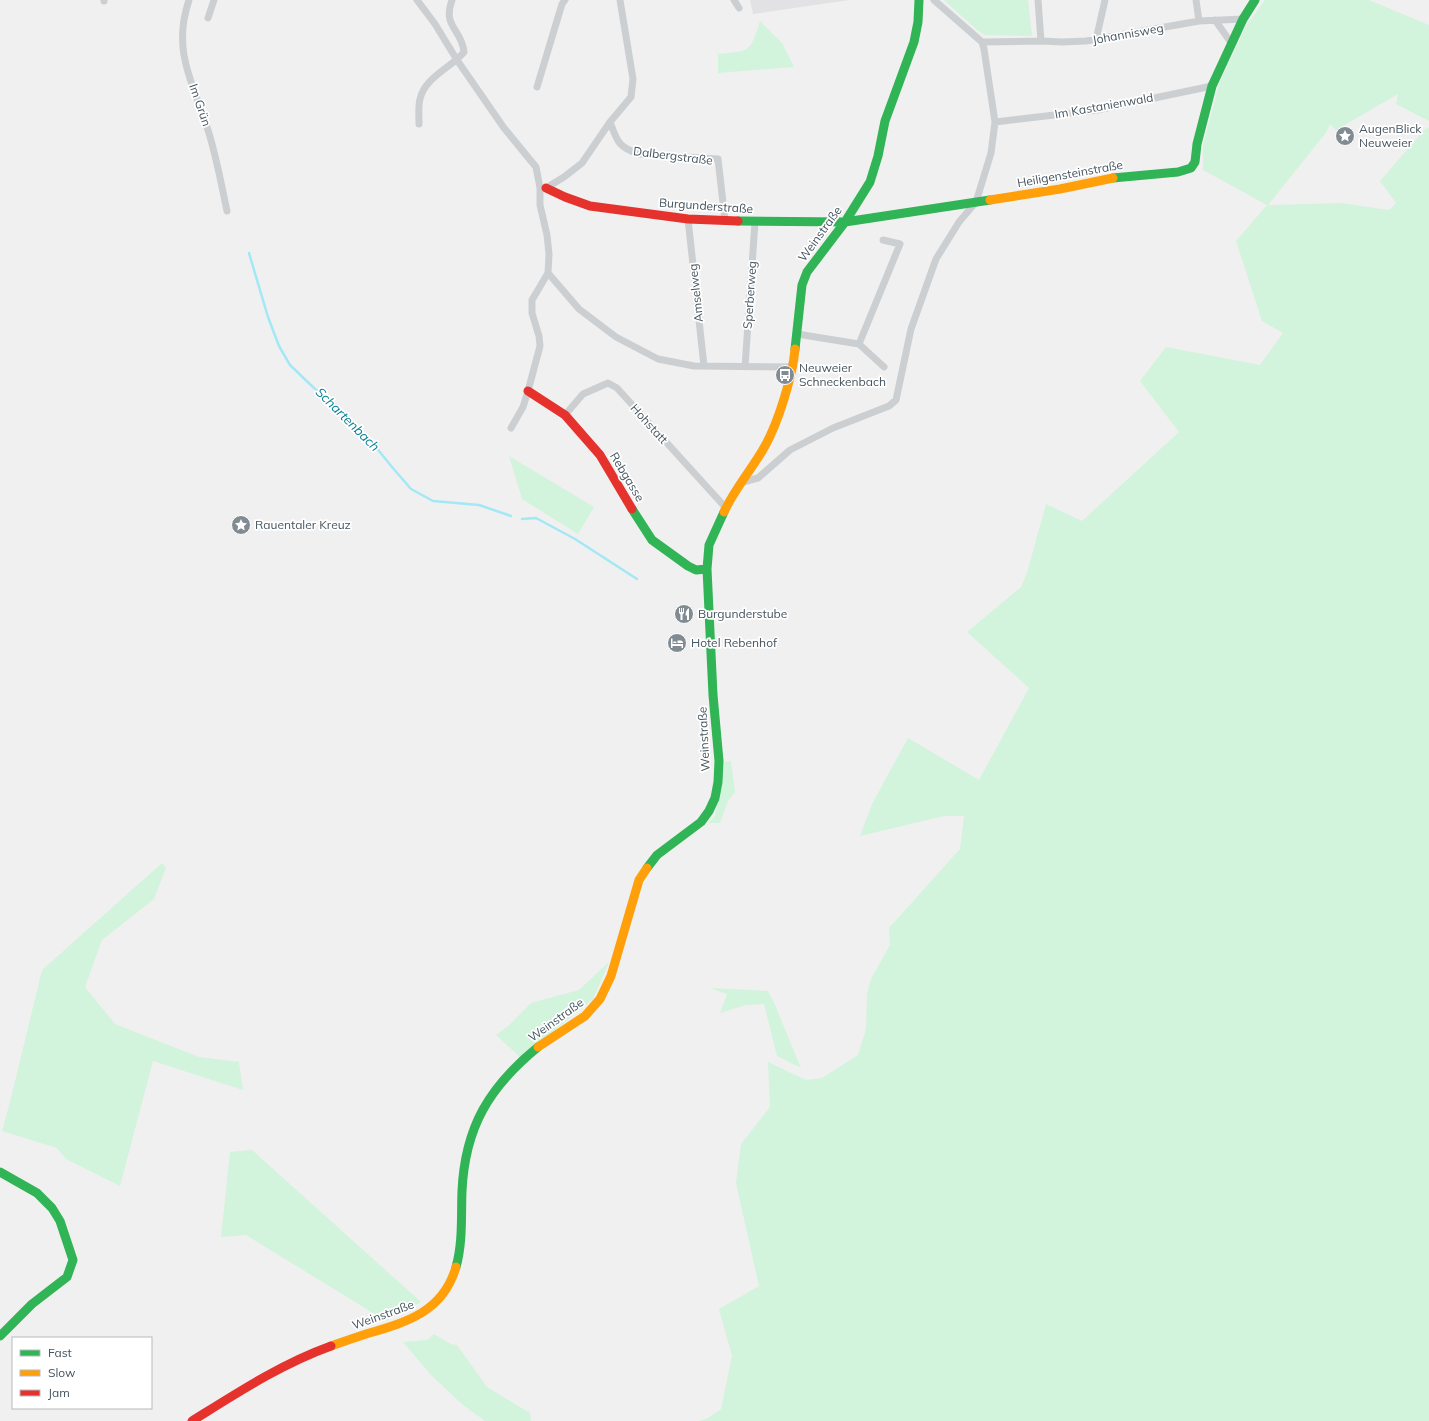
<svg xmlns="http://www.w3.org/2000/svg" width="1429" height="1421" viewBox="0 0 1429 1421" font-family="Mulish,sans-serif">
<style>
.education{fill:#e2e1e3}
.green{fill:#d2f3dc}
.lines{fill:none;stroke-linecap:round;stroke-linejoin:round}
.stream{stroke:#a2e8f5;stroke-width:2.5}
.street{stroke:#cccfd1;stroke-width:7}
.fast{stroke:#30b455;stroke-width:9}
.slow{stroke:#ff9f0a;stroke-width:9}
.jam{stroke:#e5322d;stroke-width:9}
.labels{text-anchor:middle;stroke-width:3.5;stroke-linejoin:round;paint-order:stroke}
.street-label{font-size:12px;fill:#45545f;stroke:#fff}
.poi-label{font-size:12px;fill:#45545f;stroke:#fff;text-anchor:start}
.water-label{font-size:13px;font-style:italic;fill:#038095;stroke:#fff}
</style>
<rect width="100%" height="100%" fill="#f1f0f0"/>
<path class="education" d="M750,0h99l-96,14z"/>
<path class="green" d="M944,0h84l4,36 -47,-1 -8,-5z
M1265,0h104l60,25v96l-33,-17 2,-10 -62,36 -6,-6 -5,10 -57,71 73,-2 48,7 7,-7 -16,-22 45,-52 4,-1v1293h-730l9,-3 13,-9 11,-53 -13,-47 40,-23 -23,-103 5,-39 29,-37 -2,-45 38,18 16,-2 36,-23 8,-26 1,-35 4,-15 19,-34 -1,-17 71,-79 4,-33h-20l-84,20 12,-32 36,-66 71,42 50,-92 -62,-56 54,-45 6,-14 19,-69 36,17 97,-89 -39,-51 26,-34 94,18 23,-32 -21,-12 -26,-80 31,-36 -64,-35v-25l16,-61 27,-58z
M760,21l22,22 12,24 -76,6v-19c32,-3 32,-1 42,-33z
M509,456l85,51 -16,27 -56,-35z
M731,761l4,31 -7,9 -8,22h-12l7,-7 9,-54z
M162,863l4,5 -12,31 -52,41 -17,47 30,37 84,33 40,5 4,28 -90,-29 -33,125 -54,-27 -9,-11 -55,-17 8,-29 32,-132z
M609,962l-16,37 -72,59 -25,-23 12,-9 23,-23 48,-13z
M710,988l58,3 7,14 26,63 -24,-12 -13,-52 -18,1 -26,8 7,-19z
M252,1150l169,152 -35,19 -140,-86 -25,2 9,-85z
M434,1334l17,10 6,1 30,42 43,26 1,8h-46l-22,-16 -32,-30 -28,-33 24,-2z"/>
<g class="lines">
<path class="stream" d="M249,253l19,64 11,29 11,19 24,23 25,19 31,33 22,27 19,22 22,12 46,4 32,11
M522,519l14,-1 39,21 62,40"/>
<path class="street" d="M104,0v1
M189,0c-17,50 3,81 18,127 9,27 14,56 20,84
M417,0l18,24 22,36 47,68 32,39 4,21v17l7,30 2,19 -1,19 31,36 37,28 42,22 36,7 99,1
M734,0l5,8
M1038,0l3,41
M1196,0l3,21
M208,18l6,-18
M1215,20l17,24
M1096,40l9,-40
M982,42l59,-1 21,1 24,-1 113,-20 44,-2
M537,87l25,-83 3,-4
M610,122c7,19 8,25 29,32l79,5 7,61
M995,122l102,-12 115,-24
M419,124c0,-8 -1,-17 1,-25 5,-22 31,-31 44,-47 -2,-23 -22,-25 -12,-52
M543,188h3l18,-11 18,-14 28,-41 21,-25 2,-18 -13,-79
M688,219l16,147
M797,334l62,10 25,23
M859,344l41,-100 -17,-4
M745,367l10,-145
M565,415l18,-21 25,-11 9,5 109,120
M511,428l12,-21 5,-16 12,-45 -1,-10 -7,-23v-13l16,-27
M743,482l15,-4 32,-28 43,-22 56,-22 7,-6 15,-71 25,-70 23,-37 17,-20 15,-49 4,-31 -11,-73 -2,-7 -48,-42"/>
<path class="fast" d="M1113,178l65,-6 13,-4 4,-6 2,-18 15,-58 31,-67 12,-19
M738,221l107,1 145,-22
M795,349l7,-64 5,-13 38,-50 25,-40 8,-26 7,-35 29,-79 4,-20 1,-22
M632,509l20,31 36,26 8,4 11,-1
M647,868l10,-13 44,-33 8,-11 6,-13 3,-16 1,-21 -6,-66 -6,-126 2,-24 15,-33
M0,1172l37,21 15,15 8,13 13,39 -6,17 -35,27 -32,32
M456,1267c7,-25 5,-51 6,-76 3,-64 27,-104 76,-144"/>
<path class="slow" d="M990,200l70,-11 53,-11
M724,512c11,-24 29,-44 41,-66 13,-23 28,-71 30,-97
M538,1047l47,-31 15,-17 11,-23 28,-96 8,-12
M331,1346c11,-4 23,-8 35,-12 41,-12 77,-22 90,-67"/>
<path class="jam" d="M546,188l19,9 25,9 98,13 50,2
M528,391l37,24 35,40 32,54
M192,1421c45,-28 89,-57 139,-75"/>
</g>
<defs>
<symbol id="sight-disc" viewBox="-11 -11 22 22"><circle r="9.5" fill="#818b92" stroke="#fff"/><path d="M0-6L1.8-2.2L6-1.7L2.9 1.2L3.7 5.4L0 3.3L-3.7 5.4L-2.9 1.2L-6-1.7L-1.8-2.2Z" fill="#fff"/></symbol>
<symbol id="bus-disc" viewBox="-11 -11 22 22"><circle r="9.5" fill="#818b92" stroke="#fff"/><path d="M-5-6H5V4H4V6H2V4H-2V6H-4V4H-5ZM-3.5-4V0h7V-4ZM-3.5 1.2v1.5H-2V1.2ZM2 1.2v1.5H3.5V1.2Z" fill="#fff"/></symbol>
<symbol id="restaurant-disc" viewBox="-11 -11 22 22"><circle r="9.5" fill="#818b92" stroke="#fff"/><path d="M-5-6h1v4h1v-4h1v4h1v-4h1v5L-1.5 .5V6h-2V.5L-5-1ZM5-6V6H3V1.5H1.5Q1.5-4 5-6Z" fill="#fff"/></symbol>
<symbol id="hotel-disc" viewBox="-11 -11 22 22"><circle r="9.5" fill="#818b92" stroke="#fff"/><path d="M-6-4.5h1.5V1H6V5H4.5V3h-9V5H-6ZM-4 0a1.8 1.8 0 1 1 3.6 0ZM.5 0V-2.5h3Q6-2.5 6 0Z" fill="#fff"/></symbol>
</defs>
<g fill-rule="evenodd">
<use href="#sight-disc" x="1334" y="125" width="22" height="22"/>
<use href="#bus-disc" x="774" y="364" width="22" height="22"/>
<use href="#sight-disc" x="230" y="514" width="22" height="22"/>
<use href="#restaurant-disc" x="673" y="603" width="22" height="22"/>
<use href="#hotel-disc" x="666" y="632" width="22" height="22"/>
</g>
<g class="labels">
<g class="street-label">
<text transform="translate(1128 34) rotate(-10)" y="4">Johannisweg</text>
<text transform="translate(200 105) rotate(71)" y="4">Im Grün</text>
<text transform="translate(1104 106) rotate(-10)" y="4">Im Kastanienwald</text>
<text transform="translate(673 156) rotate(7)" y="4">Dalbergstraße</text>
<text transform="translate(1070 174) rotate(-10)" y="4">Heiligensteinstraße</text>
<text transform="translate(706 206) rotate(4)" y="4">Burgunderstraße</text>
<text transform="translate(820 234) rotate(-54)" y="4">Weinstraße</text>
<text transform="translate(696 293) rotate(-96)" y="4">Amselweg</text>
<text transform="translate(750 295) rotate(-86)" y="4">Sperberweg</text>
<text transform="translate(649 424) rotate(48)" y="4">Hohstatt</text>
<text transform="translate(627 477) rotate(59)" y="4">Rebgasse</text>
<text transform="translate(704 739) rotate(-93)" y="4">Weinstraße</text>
<text transform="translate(556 1020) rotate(-36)" y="4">Weinstraße</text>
<text transform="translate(383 1315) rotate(-20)" y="4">Weinstraße</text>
</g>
<g class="poi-label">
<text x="1359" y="133">AugenBlick<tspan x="1359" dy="14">Neuweier</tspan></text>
<text x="799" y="372">Neuweier<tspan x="799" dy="14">Schneckenbach</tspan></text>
<text x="255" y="529">Rauentaler Kreuz</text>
<text x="698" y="618">Burgunderstube</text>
<text x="691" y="647">Hotel Rebenhof</text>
</g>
<g class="water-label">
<text transform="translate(348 419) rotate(45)" y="5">Schartenbach</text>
</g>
</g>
<rect x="12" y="1337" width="140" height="72" fill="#ffffff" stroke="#b5bbbf"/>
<rect x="20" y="1350" width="20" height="6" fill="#30b455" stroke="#b5bbbf"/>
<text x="48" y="1357" font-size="12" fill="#45545f">Fast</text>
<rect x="20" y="1370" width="20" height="6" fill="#ff9f0a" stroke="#b5bbbf"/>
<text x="48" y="1377" font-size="12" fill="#45545f">Slow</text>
<rect x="20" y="1390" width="20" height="6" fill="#e5322d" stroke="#b5bbbf"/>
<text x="48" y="1397" font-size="12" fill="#45545f">Jam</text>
</svg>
